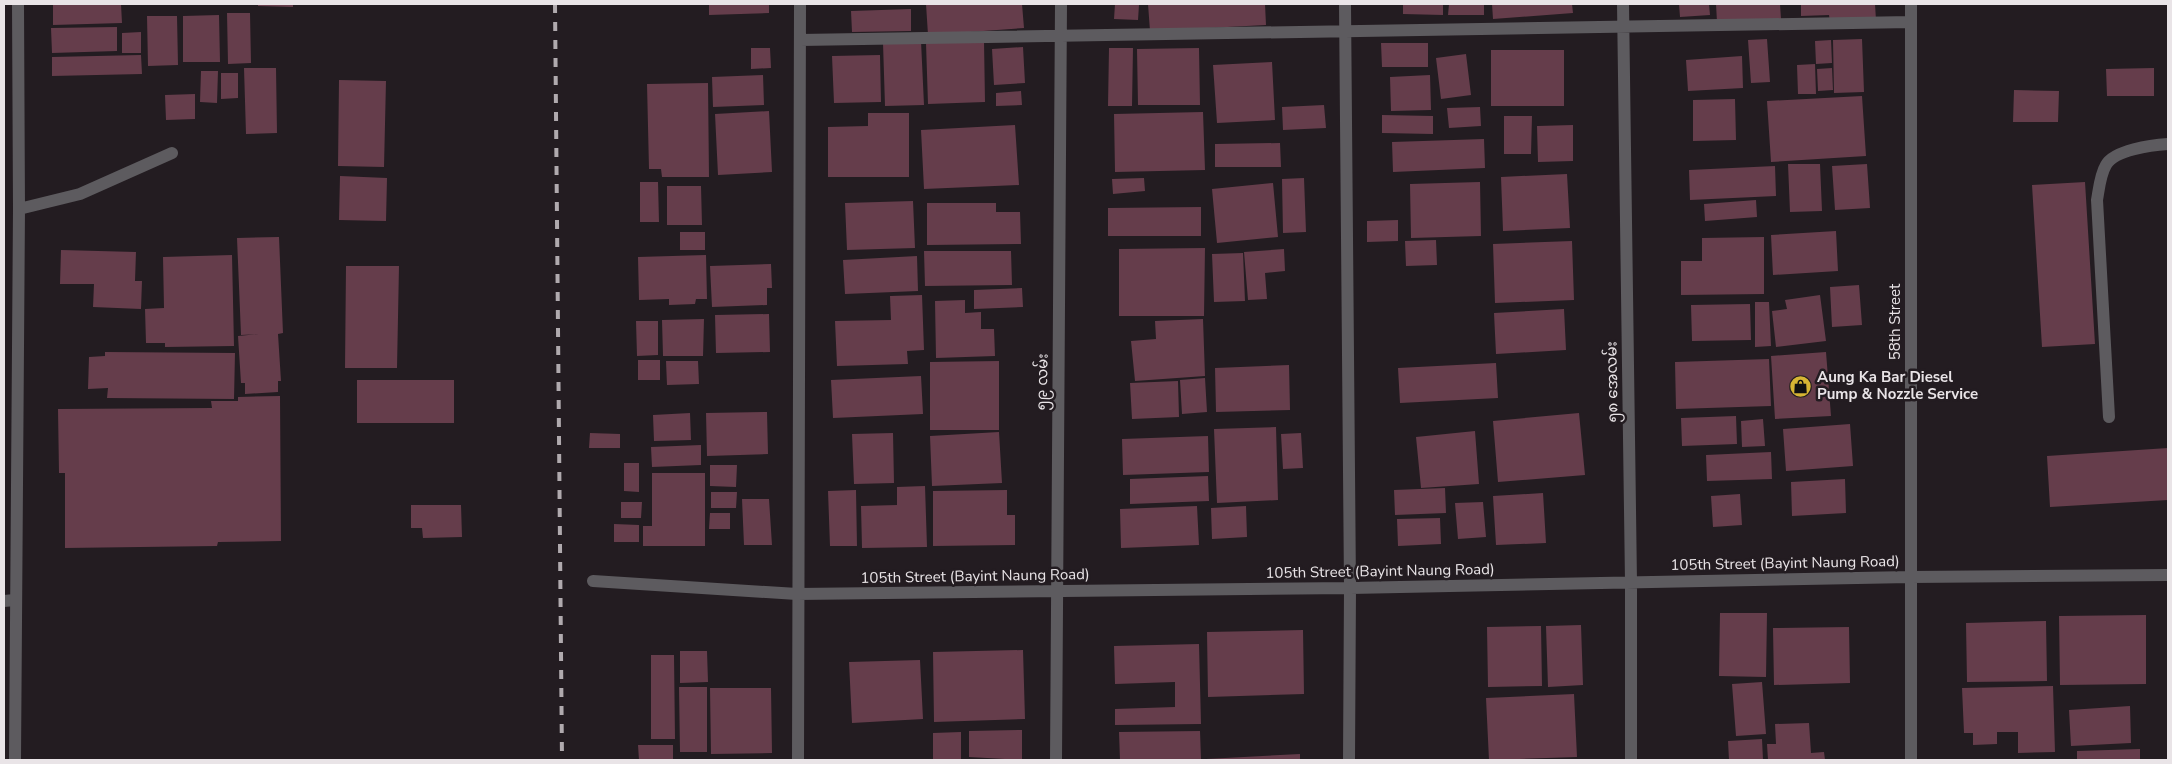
<svg xmlns="http://www.w3.org/2000/svg" width="2172" height="764" viewBox="0 0 2172 764" font-family="'Nunito Sans','Noto Sans Myanmar',sans-serif">
<style>
.building{fill:#653d4b}
.lines{fill:none;stroke-linecap:round;stroke-linejoin:round}
.lane{stroke:#5d5b5f;stroke-width:12}
.street{stroke:#5d5b5f;stroke-width:12}
.rail{stroke:#b0aaae;stroke-width:4;stroke-dasharray:9 9;stroke-linecap:butt}
.labels{text-anchor:middle;stroke-width:5;stroke-linejoin:round;paint-order:stroke}
.street-label{font-size:15px;fill:#e9e4e7;stroke:#231c21}
.poi-label{font-size:15px;font-weight:bold;fill:#e9e4e7;stroke:#231c21;text-anchor:start}
</style>
<rect width="100%" height="100%" fill="#231c21"/>
<path class="building" d="M53,4h68l1,19 -69,2z
M258,4h35v3l-35,-1z
M709,4h60v9l-60,2z
M926,4h96l2,24 -96,7z
M1115,4l24,1 -1,15 -24,-1z
M1148,4h117l1,21 -116,6z
M1403,4h40v11l-40,-1z
M1449,4h35v11h-36z
M1492,4h80l1,9 -80,6z
M1679,4h30l1,11 -30,2z
M1716,4h64l1,15 -64,3z
M1801,4h74l1,16 -46,3 -1,-8 -28,1z
M911,9v22l-59,1 -1,-21z
M227,13h23l1,50 -23,1z
M219,15l1,47h-37v-46z
M147,16h30l1,49 -30,1z
M117,27v24l-65,2 -1,-25z
M141,32v21h-19v-20z
M1767,39l3,43 -19,1 -3,-43z
M1862,39l2,53 -30,1 -1,-53z
M1831,40l1,23 -16,1 -1,-23z
M921,41l3,64 -39,1 -2,-63z
M984,41l1,61 -57,2 -2,-61z
M1381,43h47v24h-46z
M1023,47l2,36 -31,2 -2,-36z
M751,48h19l1,20 -20,1z
M1109,48h24l-1,58h-24z
M1199,48l1,57h-62l-1,-56z
M1491,50h73v56h-73z
M1466,54l5,41 -30,4 -5,-41z
M141,55l1,19 -90,2v-19z
M880,55l1,47 -47,1 -2,-47z
M1742,56l1,32 -55,3 -2,-31z
M1272,62l3,58 -58,3 -4,-58z
M1815,64l1,30h-18l-1,-29z
M244,68h32l1,65 -31,1z
M1832,68l1,22 -15,1 -1,-22z
M2154,68v28h-47l-1,-27z
M201,71h17l-1,32 -17,-1z
M221,73h17v25l-17,1z
M763,75l1,30 -51,2 -1,-30z
M1430,75l1,35 -40,1 -1,-34z
M339,80l47,1 -2,86 -46,-1z
M708,83l1,94h-47l-1,-8h-12l-2,-85z
M2014,90l45,1 -1,31h-45z
M1021,91l1,14 -26,1v-13z
M195,94v25l-29,1 -1,-25z
M1862,96l4,60 -95,6 -4,-61z
M1735,99l1,41 -43,1v-41z
M1324,105l2,23 -43,2 -1,-23z
M1480,107l1,19 -32,2 -2,-20z
M769,111l3,61 -54,3 -3,-61z
M1203,112l2,58 -90,2 -1,-58z
M868,113h41v64h-81v-50l40,-1z
M1382,115l51,1v18l-51,-1z
M1504,116h28l-1,38h-27z
M1015,125l4,60 -95,4 -3,-59z
M1573,125v36l-35,1 -1,-36z
M1484,139l1,29 -92,4 -1,-30z
M1280,143l1,24h-66v-23z
M1788,164h32l2,47 -32,1z
M1867,164l3,44 -35,2 -3,-44z
M1775,166l1,30 -86,4 -1,-30z
M1567,174l3,54 -67,3 -2,-54z
M340,176l47,2 -1,43 -47,-1z
M1144,178l1,13 -32,3 -1,-15z
M1304,178l2,54 -23,1 -1,-54z
M640,182h18l1,40h-19z
M1480,182l1,54 -70,2 -1,-54z
M2085,182l10,162 -53,3 -10,-162z
M1273,183l5,54 -61,6 -5,-54z
M667,186h34l1,39h-35z
M1756,200l1,17 -52,4 -1,-17z
M913,201l2,47 -68,2 -2,-47z
M927,203h69v9h24l1,32 -94,1z
M1201,207v29h-93v-28z
M1398,220v21l-31,1v-21z
M1836,231l2,40 -65,4 -2,-40z
M680,232h25v18h-25z
M279,237l4,96 -5,1 3,47h-3v11l-33,2v-11h-4l-3,-47 21,-2 -18,1 -4,-97z
M1764,237v57l-83,1v-34h21v-23z
M1436,240l1,25 -31,1 -1,-25z
M1572,241l2,59 -79,3 -2,-59z
M1205,248l-1,68h-85v-67z
M1284,249l1,22 -20,2 2,26 -19,1 -4,-48z
M61,250l75,2 -1,29h7l-1,28 -48,-2 1,-23h-34z
M924,251h87l1,34 -87,1z
M1243,253l2,48 -31,1 -2,-48z
M232,255l2,91 -69,1v-4h-19l-1,-34 19,-1 -1,-51z
M706,255l1,44h-11l-1,5 -26,1v-6l-30,1 -1,-43z
M917,256l1,35 -73,3 -2,-34z
M771,264l1,24h-5v17l-55,2 -2,-41z
M346,266h53l-2,102h-52z
M1859,285l3,40 -30,2 -2,-40z
M1022,288l1,19 -49,2v-19z
M922,295l2,55 -17,1 1,13 -71,2 -2,-45 56,-1 -1,-24z
M1820,295l6,46 -50,6 -4,-36 15,-2 -2,-9z
M965,300v13l16,-1v17h13l1,27 -59,2 -1,-57z
M1755,302h14l2,44 -16,1z
M1750,304l1,36 -59,1 -1,-36z
M1564,309l2,41 -70,4 -2,-41z
M769,314l1,38 -54,1 -1,-38z
M704,319l-1,37h-40l-1,-36z
M1203,319l2,57 -70,5 -4,-40 25,-2 -1,-18z
M636,321h22v34l-21,1z
M105,352l130,1 -1,46 -127,-1 1,-10 -20,1 1,-32 16,-1z
M1826,352l5,64 -56,3 -4,-63z
M1769,359l2,47 -95,3 -1,-47z
M638,360h22v20h-22z
M666,361h32l1,23 -32,1z
M999,361v69h-69v-68z
M1496,363l2,35 -98,5 -2,-35z
M1289,365l1,45 -74,2 -1,-44z
M921,376l2,38 -90,4 -2,-38z
M1205,378l2,34 -25,2 -2,-34z
M357,380h97v43h-97z
M1178,381l1,36 -47,2 -2,-36z
M280,396l1,145 -63,1 -1,4 -152,2v-75h-6l-1,-64 154,-1 -1,-7h27v-4z
M767,412l1,42 -61,2 -1,-43z
M690,413l1,27 -37,1 -1,-26z
M1579,413l6,62 -87,7 -5,-61z
M1736,416l1,28 -55,2 -1,-28z
M1763,419l2,27 -23,1 -1,-26z
M1850,424l3,42 -67,5 -3,-42z
M1276,427l2,73 -61,3 -3,-74z
M1475,431l4,53 -58,4 -5,-51z
M999,432l3,51 -70,3 -2,-50z
M590,433l30,1v14h-31z
M893,433l1,50 -40,1 -2,-50z
M1301,433l2,35 -20,1 -2,-35z
M1208,436l1,36 -86,3 -1,-36z
M701,445v20l-49,2 -1,-20z
M2168,448v52l-118,7 -3,-51z
M1771,452l1,27 -65,2 -1,-26z
M624,463h15v29l-15,-1z
M710,465h27l-1,22 -26,-1z
M652,473h53v73h-62v-20h9z
M1208,476l1,25 -79,3v-25z
M1845,479l1,34 -54,3 -1,-34z
M925,486l2,61 -65,1 -1,-42 36,-1v-18z
M1445,488l1,25 -51,2 -1,-25z
M856,490l1,56h-27l-2,-55z
M1007,490v25h8v30l-82,1v-55z
M711,492h26l-1,16h-25z
M1543,493l3,50 -50,2 -3,-49z
M1740,494l2,31 -29,2 -2,-31z
M742,499h27l3,46h-28z
M621,502h21l-1,16h-20z
M1483,502l3,35 -28,2 -3,-36z
M411,505h50l1,32 -39,1 -1,-10h-11z
M1197,506l2,39 -78,3 -1,-39z
M1246,506l1,31 -35,2 -1,-31z
M710,513h20v16h-21z
M1440,518l1,26 -43,2 -1,-27z
M614,524l25,1v17h-25z
M1720,613h47l-1,64 -47,-1z
M2146,615v69l-86,1 -1,-69z
M2046,621l1,60 -80,1 -1,-59z
M1581,625l2,60 -35,2 -2,-61z
M1541,626l1,60 -54,1 -1,-60z
M1849,627l1,56 -76,2 -1,-57z
M1303,630l1,64 -96,3 -1,-65z
M1199,644l2,80 -86,1v-16l60,-2v-25l-60,2 -1,-38z
M1023,650l2,69 -91,3 -1,-70z
M680,651h27l1,31 -28,1z
M651,655h23l1,84h-24z
M920,660l3,59 -71,4 -3,-61z
M1762,682l4,52 -30,2 -4,-52z
M2053,686l2,66 -37,1v-21h-21v12l-24,1v-12h-9l-2,-45z
M679,687h28v65h-27z
M710,688h61l1,65 -61,1z
M1574,694l3,63 -88,3 -3,-62z
M2130,706l1,37 -60,3 -2,-36z
M1809,723l2,30 13,-1 1,8h-57l-1,-16h9l-1,-20z
M1022,730v30l-53,-3v-26z
M1200,731l1,28 -81,1 -1,-28z
M961,732v27l-28,1v-27z
M1762,739l1,21h-34l-1,-19z
M638,745h35v15h-34z
M2140,749v11h-63v-9z
M1300,754v6h-94v-1z"/>
<g class="lines">
<path class="lane" d="M2109,417l-12,-217c2,-11 3,-25 9,-35 8,-15 46,-20 62,-21
M4,601l11,-1"/>
<path class="street" d="M1345,4l5,584 -1,172
M1623,4l8,578v178
M1911,4v756
M800,40l1111,-18
M19,209l61,-15 92,-41
M593,581l204,13 553,-6 560,-11 258,-2
M15,760l4,-551 -1,-205
M798,760l2,-756
M1056,760l5,-756"/>
<path class="rail" d="M555,4l7,756"/>
</g>
<defs>
<symbol id="shop-disc" viewBox="-11 -11 22 22"><circle r="9.5" fill="#d6b534" stroke="#231c21"/><path d="M-5-2.5h2.3a2.7 3.5 0 0 1 5.4 0H5L5.5 6h-11ZM-1.5-2.5h3a1.5 2.3 0 0 0-3 0Z" fill="#111"/></symbol>
</defs>
<g fill-rule="evenodd">
<use href="#shop-disc" x="1788" y="374" width="25" height="25"/>
</g>
<g class="labels">
<g class="street-label">
<text transform="translate(1895 322) rotate(-90)" y="5">58th Street</text>
<text transform="translate(1042 382) rotate(-89)" y="5">၅၉ လမ်း</text>
<text transform="translate(1612 382) rotate(-91)" y="5">၅၈ အေလမ်း</text>
<text transform="translate(1785 563) rotate(-1)" y="5">105th Street (Bayint Naung Road)</text>
<text transform="translate(1380 571) rotate(-1)" y="5">105th Street (Bayint Naung Road)</text>
<text transform="translate(975 576) rotate(-1)" y="5">105th Street (Bayint Naung Road)</text>
</g>
<g class="poi-label">
<text x="1817" y="382">Aung Ka Bar Diesel<tspan x="1817" dy="17">Pump &amp; Nozzle Service</tspan></text>
</g>
</g>
<rect width="2172" height="764" fill="none" stroke="#e9e4e7" stroke-width="10"/>
</svg>
